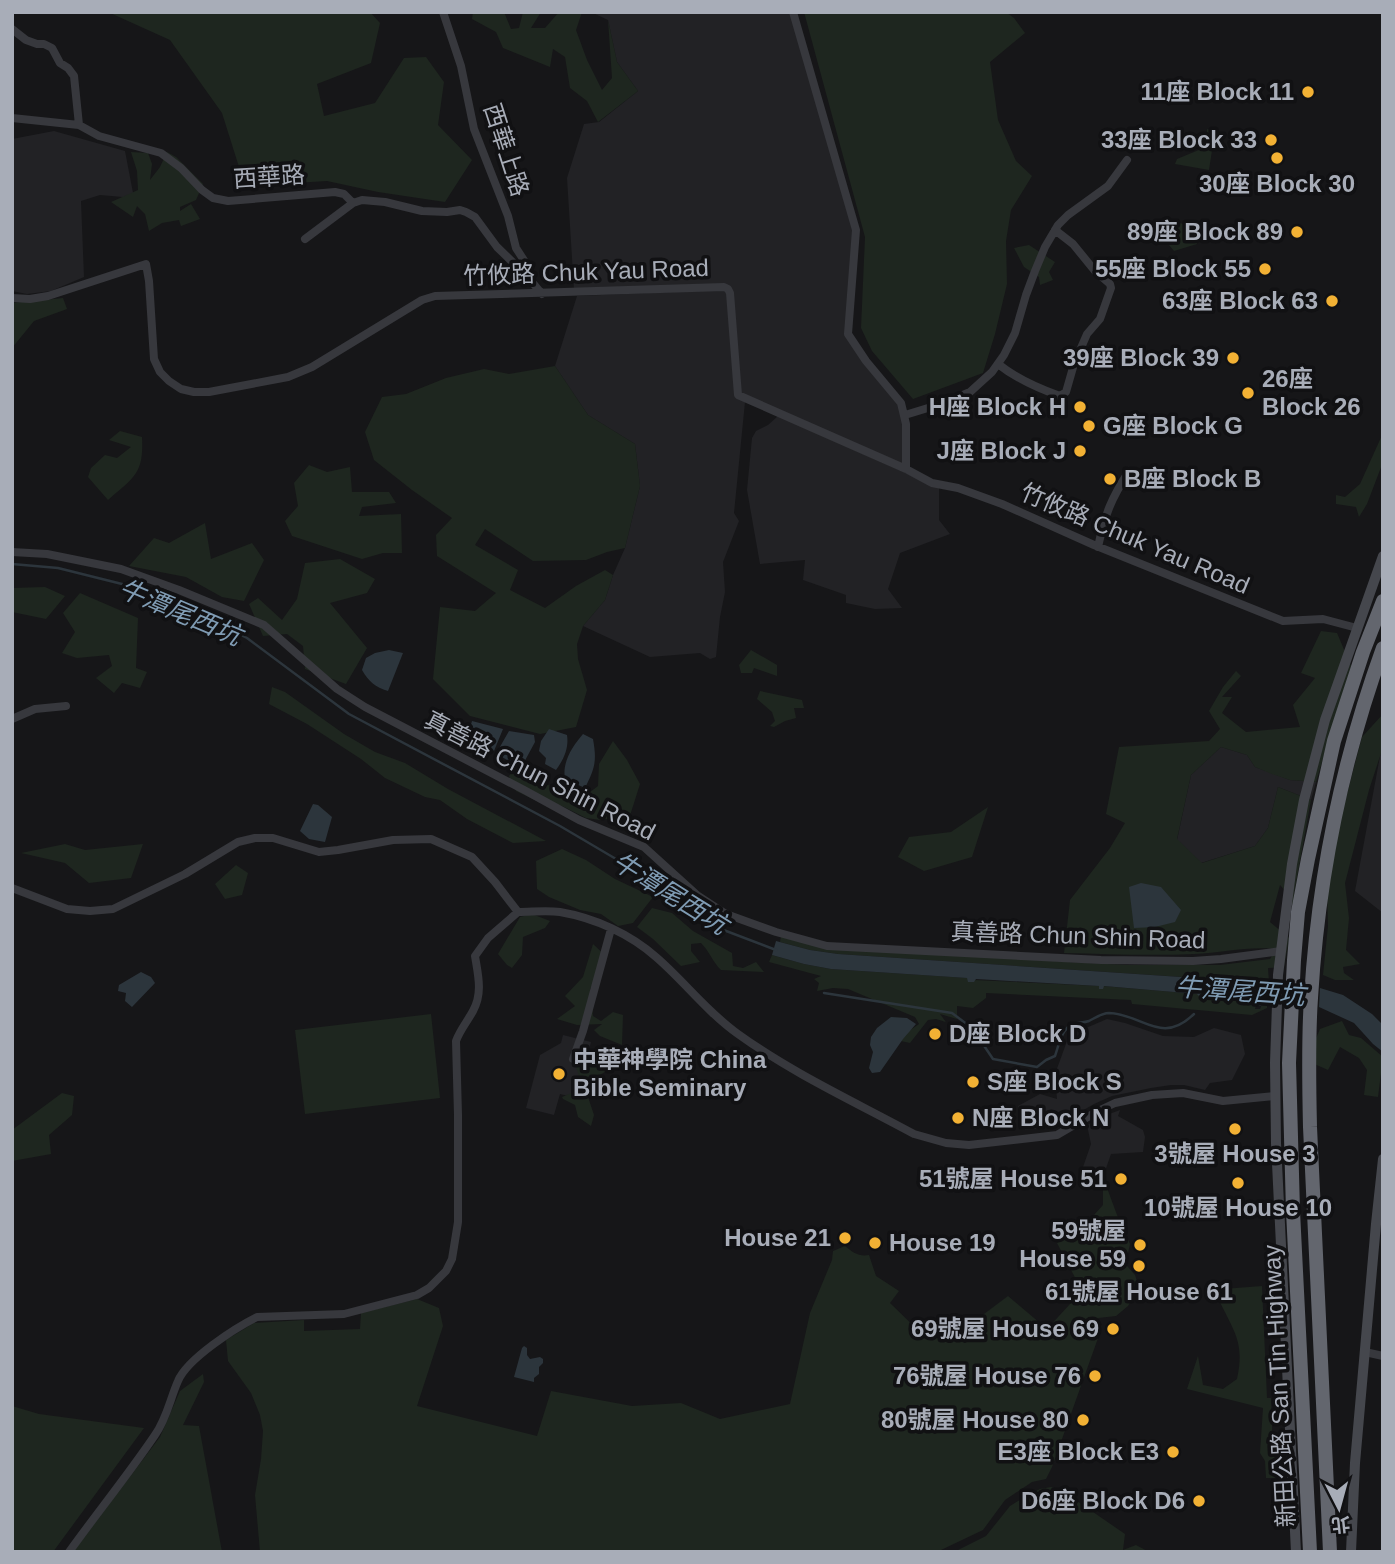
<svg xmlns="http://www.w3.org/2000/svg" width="1395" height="1564" viewBox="0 0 1395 1564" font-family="Helvetica,'Noto Sans TC',sans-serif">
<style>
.built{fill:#222225}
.green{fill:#1e261f}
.water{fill:#2c353c}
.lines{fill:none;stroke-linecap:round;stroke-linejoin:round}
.stream{stroke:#2c353c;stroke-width:2.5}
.street{stroke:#37383d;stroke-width:8}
.secondary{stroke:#45474d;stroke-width:10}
.highway{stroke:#63666e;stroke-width:14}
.poi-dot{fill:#f2b134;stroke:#111113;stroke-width:2.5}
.labels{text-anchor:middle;stroke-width:7;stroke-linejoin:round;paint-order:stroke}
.poi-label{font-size:24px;font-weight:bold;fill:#a8adb8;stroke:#111113;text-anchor:end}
.street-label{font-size:24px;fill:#a8adb8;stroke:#111113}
.water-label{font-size:26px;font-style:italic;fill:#7f9bb3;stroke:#111113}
</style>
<rect width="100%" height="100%" fill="#161618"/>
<path class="built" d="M591,12h199l63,218 -8,105 53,69 5,20v40l-163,-71 -10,-107 -156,4 -7,-112 17,-54 15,-2 39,-31 -21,-29 -9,-42z
M54,131l71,20 9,47 -34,-3 -19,6 3,76 -33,14 -24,3 -15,-3v-152z
M723,290l5,4 7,103 10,5 -11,111 5,8 -16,41 2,30 -5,25 -4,40 -6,2 -10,-6 -50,4 -67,-31 22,-26 8,-25 12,-27 15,-62 -5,-42 -47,-29 -33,-49 22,-70z
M778,416l161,72v32l11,14 -50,19 -12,36 14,19 -27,1 -29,-6v-8l-43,-15 2,-20 -45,4 -13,-74 5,-52 4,-7 12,-6z
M1383,740v173l-28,-22z
M1221,747l26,8 8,12 35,13 26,2 -5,18 -33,-13 -10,41 -13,18 -54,17 -24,-23 14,-65z
M1107,1019l18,4 38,13 31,1 20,-9 27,7 4,19 -13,26 -22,3 -5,7 -21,-5h-13l-20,3 -39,8 -18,8 -40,23 -29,3 -7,-24 22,-12 17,5 -2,-25 15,-41 7,-4 9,-1z
M563,1035l28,7 -14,56 -17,-4 -6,21 -28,-7 14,-53 21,-12z
M1120,1110l-2,6 25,14 2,7 -2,15 -32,2 -8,23 -21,-7 9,-26 -4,-19 17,-9z"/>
<path class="green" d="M108,12h262l10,11 -9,40 -54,21 7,32 51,-13 29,-45 22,-1 18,25 -6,43 34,35 -27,42 -67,-10 -51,-11 -82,5 -23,-73 -52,-73z
M473,12h31l7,17 8,-1 4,-16h18l-10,16h14l14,-16h23l-6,18 11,30 15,30 10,-12 -4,-58 9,42 21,29 -40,31 -11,-21 -17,-13 -5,-31 -12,-8 -3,18 -47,-19 -7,-16 -24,-13z
M804,12h202l8,6 11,15 -35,29 8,58 18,41 16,15 -21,34 -5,31 1,43 -12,50 -12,39 -70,26 -41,-48 -11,-23 4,-91z
M1207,129l8,2 -6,39 -34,-6 2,-5 29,-12z
M131,152l17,1 4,11 -2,16 10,-13 7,-15 9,5 27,27 -7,16 -16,7v4l11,-7 9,15 -19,7 -2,-6 -17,3 -13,8 -4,-17 -8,-8 -4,11 -22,-15 27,-12 -1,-19z
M1174,222l15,3 8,19 -23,7 -5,-6 -12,-9z
M1029,245l26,17 -6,10 4,8 -13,5 -1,-8 -15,-10 -10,-19z
M63,298l4,11 -33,12 -22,27v-45z
M555,366l33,49 47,29 5,42 -15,62 -18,4 -21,8 -53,1 -48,-32 -10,16 43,25 -8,20 35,18 31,-22 29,-16 8,5 -8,25 -22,26 -6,18 1,15 9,31 -11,37 -36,7 -70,-18 -37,-37 7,-72 35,4 21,-18 -59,-37 -1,-21 16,-17 -40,-28 -38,-30 -9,-28 17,-35 24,-3 40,-16 38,-9 25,5z
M120,431l22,6c2,37 -8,40 -34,63l-20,-23 3,-9 14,-13 12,3 14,-11 -22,-7z
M1383,433v29l-16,42 -8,13 -3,-10 -20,-3v-9l9,2 15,-13z
M309,465l18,7 23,-5 2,25h37l7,11 -34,4 -3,9 42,-2 1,39h-19l-21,6 -70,-23 -7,-15 13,-15 -4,-23z
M205,523l6,36 41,-16 12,17 -20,41 -22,-4 -36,-20 -57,-11 25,-28 15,5z
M340,559l35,20 -8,14 -37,10 37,45 -21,36 -41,-15 -2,-23 -16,-12 -24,2 -14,-32 9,-6 24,22 15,-21 8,-36z
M45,587l20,9 -19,23 -34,-7v-24z
M80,593l58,25 -2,50 11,4 -7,16 -18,-5 -8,10 -18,-15 16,-12 -3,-11 -32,3 -15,-5 13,-21 -12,-19z
M1321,631l16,2 14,33 -35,116 -26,-2 -18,-6 -17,-7 -8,-12 -26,-8 -30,28 -14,64 25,24 53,-17 13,-18 10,-41 33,13 -17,94 3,4 -8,11 1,-13 -10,-11 -10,37 19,16 -5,29 -16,1 1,14h-20l-6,-2 -1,1 -404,-27 -28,-4 -30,-8 1,-6 18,5 269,21 60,3h92l50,-6 6,-10c-28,-3 -54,4 -82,5 -43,2 -87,0 -130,-1l6,-53 40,-52 15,-25 -19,-9 13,-67 90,-6 11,-12 -11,-18 14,-24 13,-16 5,5 -19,21h10l-10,16 24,19 54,-5 -7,-22 22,-27 -14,-5z
M751,650l26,15v11l-23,-8 -2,5h-11l-2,-8z
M272,687l13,5 59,42 31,18 30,11 43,26 98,52 -33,2 -46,-24 -27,-19 -15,-3 -40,-19 -24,-19 -54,-35 -38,-20z
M760,691l42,9 2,8h-10l2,10 -11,3 -11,6 -4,-1 5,-5 -3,-9 -15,-13z
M1383,714v33l-14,43 -24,93 4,35 -3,32 14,14 -17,3 1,6 10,7h-19l-12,-5 5,-49 -1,-36 15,-77 20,-76z
M613,741l14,19 13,24 -13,41 -16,-7 -10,2 -15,-2 -24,-12 -21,-3 -25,-12 -7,-15 6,-7 17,14 23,3 11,7 19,3 13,-10 1,-22z
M988,807l-16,50 -48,14 -26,-14 11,-20 42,-5z
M65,844l20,6 58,-6 -12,34 -42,5 -24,-20 -44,-10z
M562,849l24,11 29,19 38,18 -20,26 -15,3 -17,-12 -21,-4 -31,-13 -12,-8 -1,-28z
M236,865l12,8 -6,22 -17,4 -10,-15z
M652,908l20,5 21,18 39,22 1,13 10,2 13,-6 8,10 -43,-2c-9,-9 -11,-18 -20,-27l-10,1v7l9,11 -19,4 -28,-27 -16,-12z
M532,914l18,7 -5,7 -22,9 -1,18 -10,13 -5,-3 -9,-11 22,-37z
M593,944l14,13 -17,32 3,27 8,5 12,-9 10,3 -1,30 -22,-9 -6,-6 8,-6 -25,1 -20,-6 18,-13 -10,-10 18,-19z
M772,955l32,9 27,5 137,9 6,2 125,6v2l4,-2 142,12 12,4 -2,7h5l3,-7h4v6l-15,7 -120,-11 -1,-4 -145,-7v5l-13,10 -16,-2v13l-17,-5 6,8 -10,-3 -8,1 -18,23 -14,-3 23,-16 -4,-7 -67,-28 -15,-1 -16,3 2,-8 -5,-4 7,-3 -52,-14z
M431,1014l9,84 -135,16 -10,-84z
M1342,1021l7,14 12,3 22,19 -5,40 -14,-2 3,-25 -8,-12 -19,-11 -12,23 -16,-7v-15l8,-19z
M594,1050l12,7 -4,2 -6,8 12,3 -21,13 1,14 6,18 -3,11 -13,-9 -3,-12 -12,-6 -1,-2 21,-9 -7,-21 7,-12z
M62,1093l12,3 -2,19 -23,20 2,19 -39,7v-31z
M1103,1177l14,38 13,29 -2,9 -7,6 14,16 4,12 -11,19 -12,10 -18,2 4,9 -50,140 -6,12 -14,3 -27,18 -22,30 -42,20 -1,2h-680l-5,-57 6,-36 2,-28 -3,-16 -9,-22 -23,-32 -2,-21 28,-17 50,-3v11l56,-2 1,-16 56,-14 22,9 4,18 -26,80 120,30 14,-45 81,15 49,-3 39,16 70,-15 20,-91 22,-53 1,-9 12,-5c7,6 14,11 24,9l7,21 23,15 -9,12 38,37 9,-6 13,-15 11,6 19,-8 28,-21 39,33 35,-38 -25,-48 28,-18 18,-20z
M1262,1286l5,112h4l2,55 5,8 1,17h-13l-1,-17 -5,-8 3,-45 -76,-19 11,-33 5,29 20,4 14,-10c8,-37 -3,-47 -18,-79l4,-11z
M203,1374l1,8 -21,43 16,1 23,126h-149l87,-115 20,-46z
M12,1406l27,8 105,14 -91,124h-41z
M1051,1487l10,3 64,44 -2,16 13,-5 13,7h-195l32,-16 24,-30 16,-10 14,-7z"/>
<path class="water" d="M389,650l14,3 -15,38c-13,-4 -19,-9 -26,-21l4,-12 9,-5z
M472,721l31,8 -9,22 -26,-16z
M549,729l18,6c2,13 -3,24 -11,35l-11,-6 1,-6 -7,-7 2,-10z
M509,731l25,4 1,7 -14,26 -19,-11 -5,-5z
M583,734l10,5c4,22 2,29 -8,49l-20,-9c-3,-17 7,-32 18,-45z
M313,804l5,1 14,12 -7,25 -16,-3 -9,-8z
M1141,883l20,4 20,23 -6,12 -20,5 -21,1 -5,-41z
M776,941l34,9 28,4 403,27 2,-1 6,2h20l-2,20h-4l-2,4 -5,-1 1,-3 -12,-4 -45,-4 -1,2 -2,-2 -93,-8 -1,3h-4v-3l-123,-7 -2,3h-6l-1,-4 -136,-9 -27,-5 -32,-9z
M141,972l10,5 4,6 -23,24 -7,-6 1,-8 -8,-2 1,-6z
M1320,988l23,7 29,19 11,11v27l-10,-8 -19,-21 -35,-16z
M891,1017l16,1 9,6 -13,15 -23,33 -8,1 -3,-5 4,-16 -3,-7 1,-8 6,-9z
M524,1346l3,2v7l3,4 10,-2 3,2v4l-4,4v7l-5,4v4l-20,-5 8,-29z"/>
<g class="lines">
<path class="stream" d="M12,564l46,4 84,21 53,23 52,26 102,76 211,112 73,43 80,57 63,24
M824,993l128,20 20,15 21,31 44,8 9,-7 9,-4c4,-11 6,-27 18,-32 5,-2 10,-1 16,-3 6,-3 13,-8 20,-8 34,1 52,33 85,1"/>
<path class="street" d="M443,12l18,54 13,63 34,87 8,32 11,17v11l15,18
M793,12l63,218 -8,104 18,27 35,42 5,21v45
M12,29l14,11 11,4h7l8,4 8,15 8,5 6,8 5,49
M12,118l67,7 20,11 62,17 20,15 21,22 11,8 15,3 107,-9 9,2 9,9
M305,239l48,-36 9,-3 23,2 37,9 25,1 13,-2 6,2 9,5 22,30 30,29
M12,298l18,1 18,-3 98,-32 3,17 5,78 6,13 9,9 12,8 13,3h15l79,-15 24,-10 110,-67 13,-4 289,-9 4,2 2,4 8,102 168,74 26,14 26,5 44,16 92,41 189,76 40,-2 34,9
M998,364c19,15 39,24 62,32l6,-4 8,-28 13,-30 13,-15 11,-31 -1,-4 -15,-13 -22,-27 -18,-14
M905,415l36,-11 29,-12 22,-20 12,-17 11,-22 11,-38 9,-24 10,-24 13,-22 10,-10 40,-29 19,-26
M1098,547c7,-33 13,-48 31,-76
M12,552l35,2 74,15 58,21 85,35 73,64 28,18 161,84 53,29 65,27 53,48 29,19 50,18 51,14 274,14 92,1 28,-2 60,-8
M12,719l23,-10 31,-3
M12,888l55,21 23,2 23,-2 72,-35 53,-32 17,-4h18l46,14 19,-2 55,-10 38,-1 41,18 23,25 23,30
M518,912c14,0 28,-2 42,0 35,6 70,22 96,45 28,24 51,55 82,77 54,39 117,68 176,100l32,9 23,2 88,-10 41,-24 17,-8 37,-8 31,-2 40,8 52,-5
M573,1059l10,-28 28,-102
M1365,1352l18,4
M69,1552c28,-39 59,-77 86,-117 12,-17 15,-36 23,-54 9,-22 57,-53 79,-64l87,-3 73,-19 12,-7 17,-17 6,-12 6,-37v-107l-2,-74c4,-11 11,-19 17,-30 10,-18 5,-36 2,-55l13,-18 30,-26"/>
<path class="secondary" d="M1296,1552l-20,-409 -1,-80 3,-88 14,-111 12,-64 21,-80 58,-164
M1351,1552l4,-89 21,-239 7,-65"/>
<path class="highway" d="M1310,1552l-17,-341 -4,-148 5,-103 4,-48 10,-53 26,-118 29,-89 20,-51
M1330,1552l-20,-425c-1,-43 -2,-86 1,-129 7,-119 31,-237 72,-350"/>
</g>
<g class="poi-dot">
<circle cx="1308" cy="92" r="7"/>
<circle cx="1271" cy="140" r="7"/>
<circle cx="1277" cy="158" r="7"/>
<circle cx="1297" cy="232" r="7"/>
<circle cx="1265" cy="269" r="7"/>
<circle cx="1332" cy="301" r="7"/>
<circle cx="1233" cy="358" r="7"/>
<circle cx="1248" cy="393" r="7"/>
<circle cx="1080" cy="407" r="7"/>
<circle cx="1089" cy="426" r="7"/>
<circle cx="1080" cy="451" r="7"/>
<circle cx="1110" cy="479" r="7"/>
<circle cx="935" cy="1034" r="7"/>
<circle cx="559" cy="1074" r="7"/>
<circle cx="973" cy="1082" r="7"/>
<circle cx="958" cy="1118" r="7"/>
<circle cx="1235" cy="1129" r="7"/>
<circle cx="1121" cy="1179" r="7"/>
<circle cx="1238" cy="1183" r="7"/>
<circle cx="845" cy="1238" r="7"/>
<circle cx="875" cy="1243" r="7"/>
<circle cx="1140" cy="1245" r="7"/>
<circle cx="1139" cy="1266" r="7"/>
<circle cx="1113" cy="1329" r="7"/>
<circle cx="1095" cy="1376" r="7"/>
<circle cx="1083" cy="1420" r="7"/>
<circle cx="1173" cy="1452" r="7"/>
<circle cx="1199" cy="1501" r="7"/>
</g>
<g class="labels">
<g class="poi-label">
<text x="1294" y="100">11座 Block 11</text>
<text x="1257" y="148">33座 Block 33</text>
<text x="1277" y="192" text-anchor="middle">30座 Block 30</text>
<text x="1283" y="240">89座 Block 89</text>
<text x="1251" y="277">55座 Block 55</text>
<text x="1318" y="309">63座 Block 63</text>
<text x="1219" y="366">39座 Block 39</text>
<text x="1262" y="387" text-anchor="start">26座<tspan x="1262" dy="28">Block 26</tspan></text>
<text x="1066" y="415">H座 Block H</text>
<text x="1103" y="434" text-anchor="start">G座 Block G</text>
<text x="1066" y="459">J座 Block J</text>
<text x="1124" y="487" text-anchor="start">B座 Block B</text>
<text x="949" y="1042" text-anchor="start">D座 Block D</text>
<text x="573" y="1068" text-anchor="start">中華神學院 China<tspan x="573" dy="28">Bible Seminary</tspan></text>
<text x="987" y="1090" text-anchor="start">S座 Block S</text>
<text x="972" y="1126" text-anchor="start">N座 Block N</text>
<text x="1235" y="1162" text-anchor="middle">3號屋 House 3</text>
<text x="1107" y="1187">51號屋 House 51</text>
<text x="1238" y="1216" text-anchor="middle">10號屋 House 10</text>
<text x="1126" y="1239">59號屋<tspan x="1126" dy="28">House 59</tspan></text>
<text x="831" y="1246">House 21</text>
<text x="889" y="1251" text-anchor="start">House 19</text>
<text x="1139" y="1300" text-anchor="middle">61號屋 House 61</text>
<text x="1099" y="1337">69號屋 House 69</text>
<text x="1081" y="1384">76號屋 House 76</text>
<text x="1069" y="1428">80號屋 House 80</text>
<text x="1159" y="1460">E3座 Block E3</text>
<text x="1185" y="1509">D6座 Block D6</text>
</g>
<g class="street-label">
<text transform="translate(506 150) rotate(72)" y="8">西華上路</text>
<text transform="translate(269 177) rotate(-4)" y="8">西華路</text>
<text transform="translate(586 272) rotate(-2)" y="8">竹攸路 Chuk Yau Road</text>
<text transform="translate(1135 539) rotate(23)" y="8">竹攸路 Chuk Yau Road</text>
<text transform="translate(540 776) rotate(27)" y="8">真善路 Chun Shin Road</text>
<text transform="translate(1078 936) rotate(2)" y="8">真善路 Chun Shin Road</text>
<text transform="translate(1279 1386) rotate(-93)" y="8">新田公路 San Tin Highway</text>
</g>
<g class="water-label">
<text transform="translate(180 612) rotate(23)" y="9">牛潭尾西坑</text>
<text transform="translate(670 893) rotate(32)" y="9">牛潭尾西坑</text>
<text transform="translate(1240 991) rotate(4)" y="9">牛潭尾西坑</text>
</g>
</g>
<rect width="1395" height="1564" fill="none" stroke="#a8adb8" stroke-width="28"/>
<g transform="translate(1339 1508) rotate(174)" stroke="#111113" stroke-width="5" paint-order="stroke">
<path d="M0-5L12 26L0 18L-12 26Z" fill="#a8adb8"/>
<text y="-10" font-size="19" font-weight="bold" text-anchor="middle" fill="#a8adb8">北</text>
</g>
</svg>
